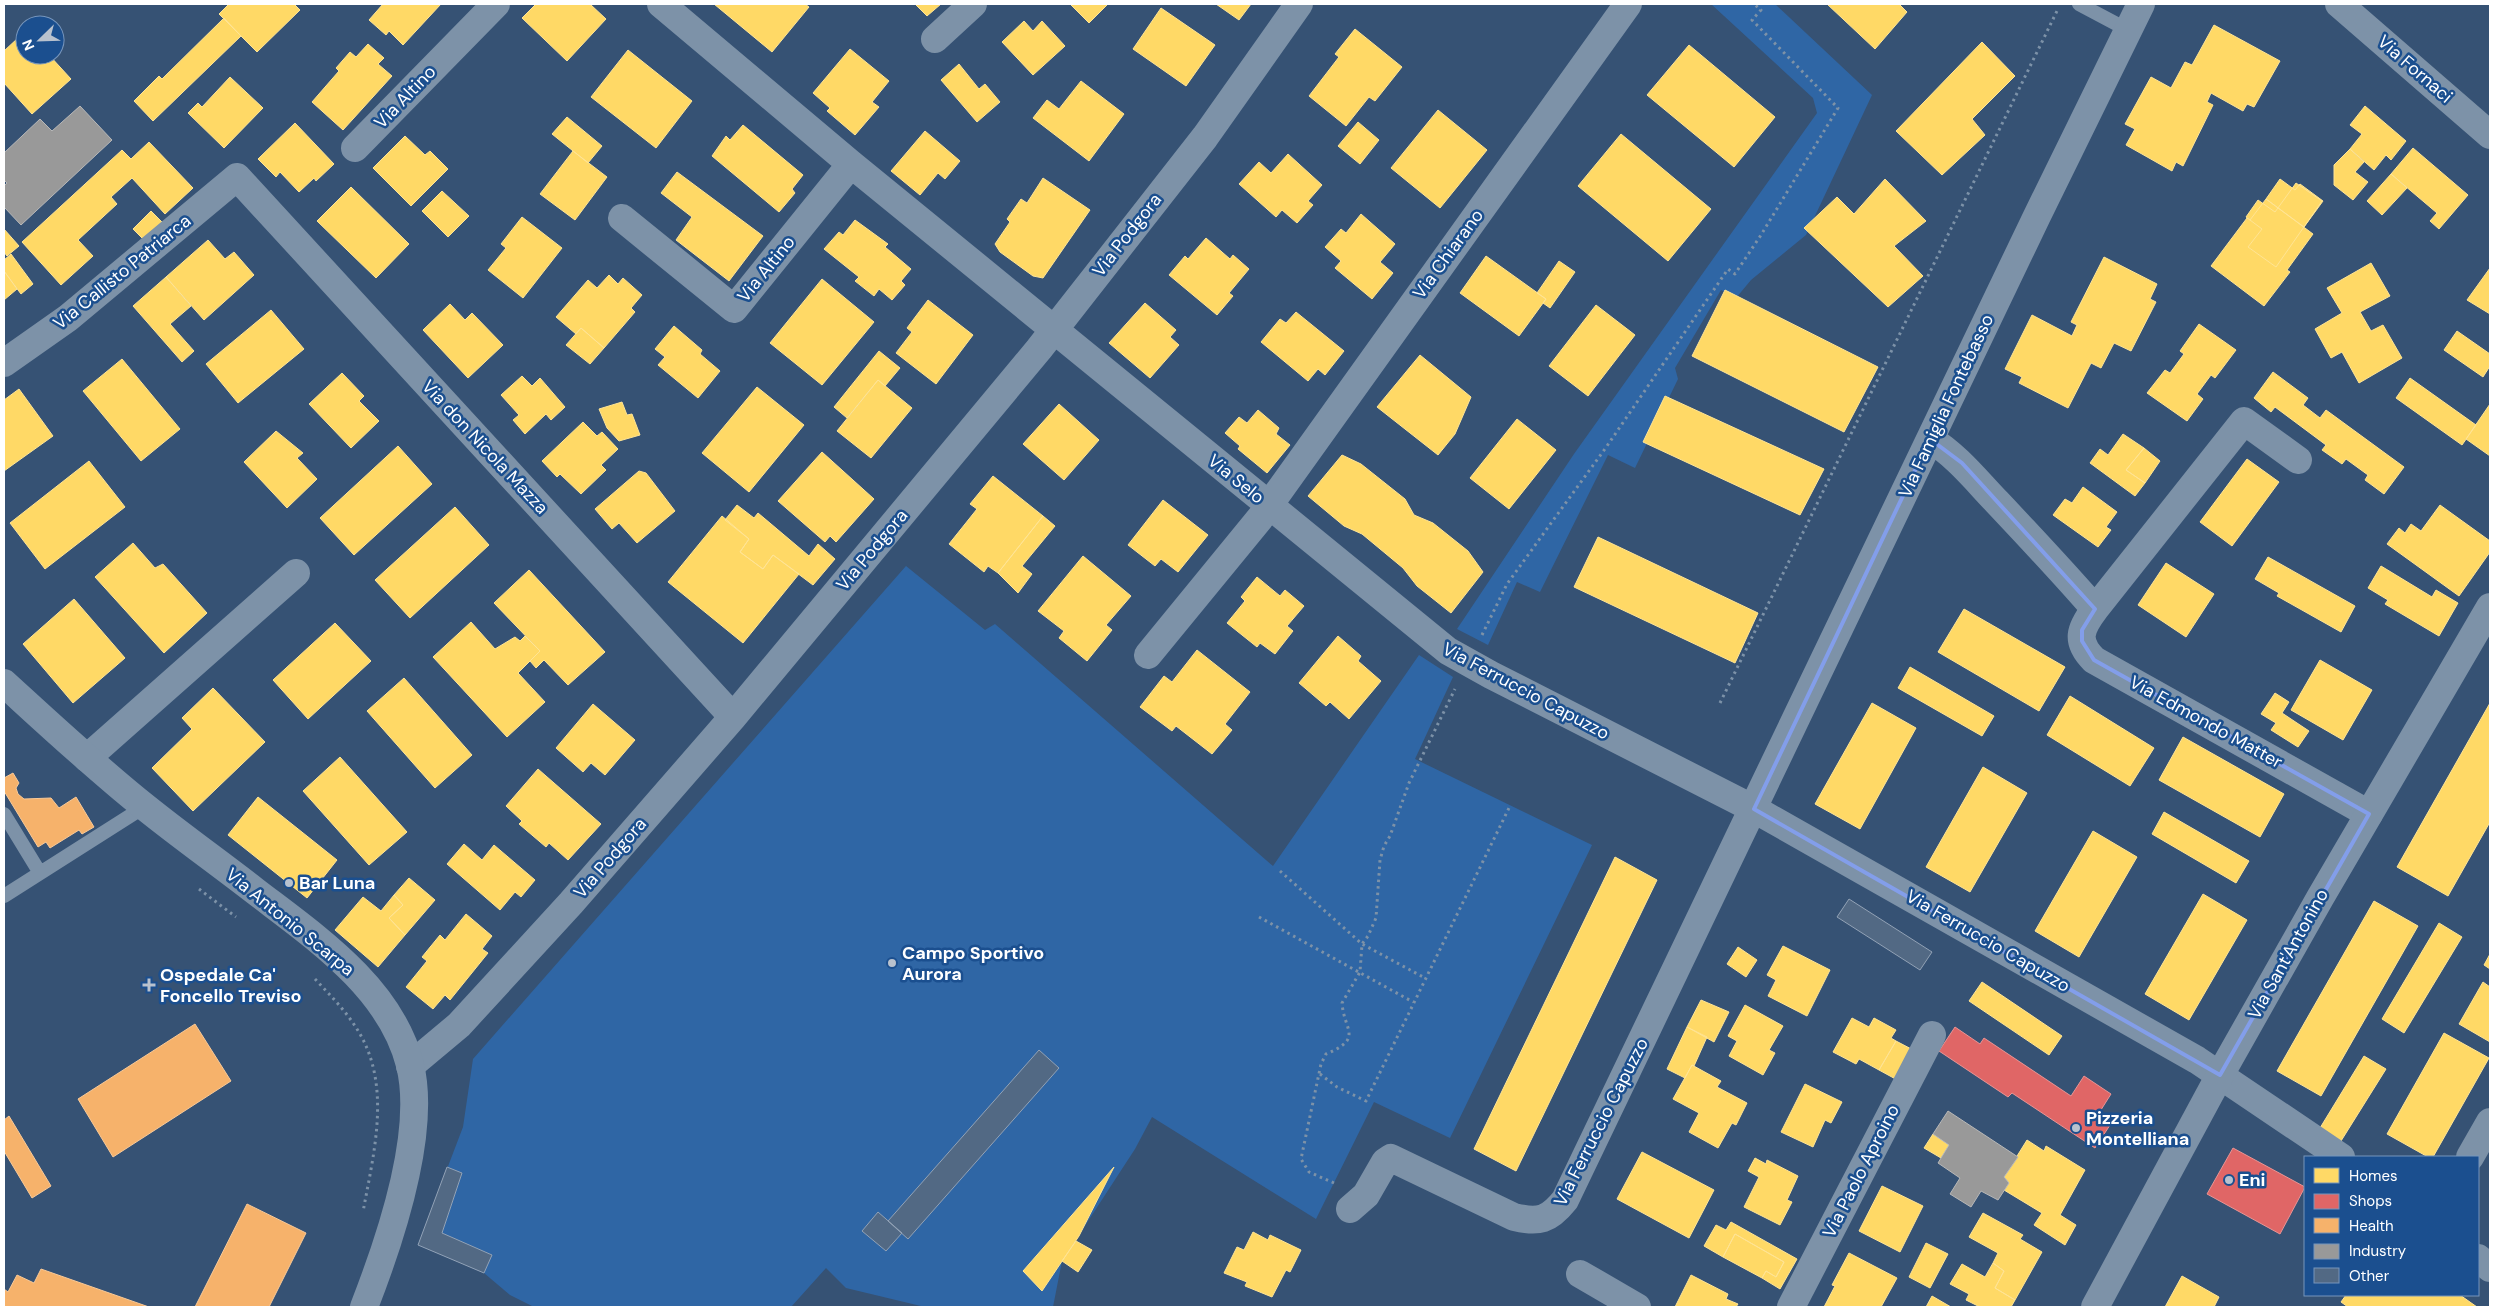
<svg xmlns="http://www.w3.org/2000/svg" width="2494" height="1311" viewBox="0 0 2494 1311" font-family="'DM Sans',sans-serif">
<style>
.green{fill:#2f66a5}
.homes{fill:#ffd966;stroke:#ffe494}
.shops{fill:#e06666;stroke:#e99494}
.health{fill:#f6b26b;stroke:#f9c997}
.industry{fill:#999;stroke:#b8b8b8}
.building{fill:#526984;stroke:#92a2b6}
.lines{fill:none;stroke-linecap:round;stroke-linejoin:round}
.path{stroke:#7d92a8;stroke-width:3;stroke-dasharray:2.5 4;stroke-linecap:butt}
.service{stroke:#7d92a8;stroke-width:14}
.minor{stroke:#7d92a8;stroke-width:28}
.tertiary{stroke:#7d92a8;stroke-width:28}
.marked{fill:none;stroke:#839eea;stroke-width:4;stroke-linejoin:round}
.poi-dot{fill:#b9c2ce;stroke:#1b4f8f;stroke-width:2}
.labels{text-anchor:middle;stroke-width:5;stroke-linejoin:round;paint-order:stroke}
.street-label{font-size:18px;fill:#fff;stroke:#1b4f8f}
.poi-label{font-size:18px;font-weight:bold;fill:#fff;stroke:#1b4f8f;text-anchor:start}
</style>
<rect width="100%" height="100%" fill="#365274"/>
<path class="green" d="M1711,4h64l97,91 -66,140 -55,45 -15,18 -15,-8 -46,78 3,11 -43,89 -27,-13 -68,137 -23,-10 -29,63 -31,-16 117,-175 243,-341 -4,-15z
M906,566l79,64 10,-6 278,242 146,-211 34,22 -38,82 177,86 -142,293 -76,-36 -58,117 -164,-102 -17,32 -73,112 -9,46h-128l-79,-19 -20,-20 -35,39h-257l-24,-12 -26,-22 -66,-28 45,-118 10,-68z"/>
<path class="homes" d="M229,4h65l6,6 -43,42 -38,-38z
M383,4h58l-38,41 -14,-14 -3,4 -17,-15z
M536,4h54l16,15 -39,42 -45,-43z
M714,4h91l4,3 -37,45z
M915,4h26l-14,12z
M1070,4h38l-19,19z
M1216,4h35l-12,16z
M1827,4h72l8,8 -32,37z
M1161,8l54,37 -29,41 -53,-37z
M224,18l17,18 -88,85 -19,-20 25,-25 3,3z
M1024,21l9,10 9,-10 23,25 -32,29 -31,-33z
M2214,25l66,36 -26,46 -7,-3 -4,7 -32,-18 -4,9 6,3 -30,61 -7,-4 -4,9 -46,-26 9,-16 -10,-5 26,-47 20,11 14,-26 7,3z
M1355,29l47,38 -27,34 -6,-4 -23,29 -37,-30 30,-39 -4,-3z
M18,38l7,8v9h24l22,24 -39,35 -28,-31v-32z
M1982,42l33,34 -43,43 13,16 -43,40 -46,-44z
M368,44l16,14 -6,6 14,12 -49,54 -31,-28 27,-31 -3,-3 14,-16 6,5z
M1689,45l86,72 -41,50 -87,-72z
M850,49l39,32 -17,21 7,5 -24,28 -28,-24 3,-3 -17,-15z
M628,50l64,51 -36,47 -65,-51z
M959,64l20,25 6,-5 15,18 -23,20 -36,-42z
M230,77l33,31 -39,40 -36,-35 10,-10 4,4z
M1081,81l43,33 -35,47 -56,-43 14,-18 12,9z
M2365,106l41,35 -15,19 -5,-5 -12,15 -24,-21 12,-15 -12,-9z
M1438,110l49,40 -47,58 -49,-40z
M567,117l35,29 -14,17 -36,-29z
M1358,122l21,18 -19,24 -22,-18z
M295,123l39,41 -18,17 -2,-3 -15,14 -19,-20 -4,5 -18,-18z
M743,125l60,50 -11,14 3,4 -16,19 -67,-56 14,-20 4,4z
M925,131l35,30 -15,18 -7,-6 -18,22 -29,-24z
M1621,134l90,75 -43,52 -90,-75z
M405,136l20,19 5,-4 18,18 -37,37 -38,-38z
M149,142l44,46 -28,26 -33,-36 -21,19 6,7 -39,36 15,16 -32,29 -39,-43 100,-92 9,9z
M2413,148l55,47 -29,34 -9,-8 7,-8 -46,-39z
M2350,149l14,13 -9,10 13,10 -15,18 -19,-15v-20z
M573,151l34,26 -32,43 -35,-26z
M1288,154l34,31 -14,16 5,4 -16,18 -15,-13 -6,7 -37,-33 20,-22 12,11z
M677,172l86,64 -34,45 -53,-41 16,-23 -31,-24z
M2391,174l16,14 -25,27 -15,-14z
M1043,178l47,32 -47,68 -10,-2 -33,-24 -5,-8 15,-22 -3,-3 14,-20 6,4z
M1885,179l41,42 -32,25 29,30 -35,31 -84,-79 33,-31 17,17z
M2280,179l15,11 5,-6 23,17 -19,26 -38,-28z
M2296,183l26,18 -46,66 -28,-20 14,-18 -16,-12 12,-17 17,12z
M351,187l58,57 -33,34 -59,-57z
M442,191l27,25 -21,21 -26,-26z
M2266,199l47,35 -26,36 3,2 -26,34 -53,-40 36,-48 3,2z
M151,211l15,15 -18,18 -15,-15z
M1361,214l34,30 -15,18 13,11 -21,26 -37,-31 6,-7 -16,-14 16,-18 5,4z
M522,217l40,31 -39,50 -35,-28 18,-22 -5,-4z
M855,220l33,24 -3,3 26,22 -10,12 4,4 -13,15 -13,-11 -5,7 -19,-15 4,-4 -35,-28 15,-17 4,3z
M4,229l15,17 -12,10 -3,-4z
M1206,238l24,21 3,-4 16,14 -20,24 4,3 -16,19 -48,-40 16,-19 3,3z
M208,240l17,19 9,-7 20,23 -50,45 -38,-43z
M11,254l22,30 -12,10 -17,-23v-11z
M1486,256l60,43 -27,37 -59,-43z
M2104,257l53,27 -7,15 6,3 -25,49 -17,-8 -13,25 -10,-5 -23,45 -49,-25 3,-6 -17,-8 27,-54 40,21 5,-11 -6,-3z
M1559,261l16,11 -25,36 -7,-5 3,-4 -9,-6z
M2371,263l19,33 -30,16 11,19 12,-6 19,33 -43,25 -17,-31 -11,6 -16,-29 27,-16 -15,-25z
M2490,268v46l-23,-14z
M4,271l13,18 -13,11z
M609,275l9,9 5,-6 19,17 -11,13 4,4 -31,36 -23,-20 -5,6 -20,-17 32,-37 9,8z
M166,277l25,29 -21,18 24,27 -12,11 -49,-56z
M822,279l52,43 -52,63 -52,-42z
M1725,290l153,77 -34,65 -152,-76z
M928,300l45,35 -37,49 -40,-31 16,-21 -5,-4z
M1145,303l31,27 -6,7 9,8 -29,33 -41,-35z
M450,304l15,16 7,-7 31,32 -35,33 -45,-48z
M1596,305l39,30 -47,61 -39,-30z
M271,310l33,39 -66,54 -32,-39z
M1296,312l48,39 -19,24 -7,-6 -10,12 -47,-39 19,-23 6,4z
M2199,324l37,26 -21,28 -4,-3 -14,19 6,5 -16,22 -40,-28 18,-23 5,3 14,-19 -4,-3z
M674,326l28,24 -2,4 20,17 -22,27 -40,-33 7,-8 -10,-8z
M581,328l23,20 -14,16 -24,-19z
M2457,331l33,23v12l-7,11 -39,-27z
M879,351l21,17 -15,18 -7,-6 -31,38 -13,-11z
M1420,355l51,42 -16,37 -17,21 -61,-48z
M122,359l58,70 -39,32 -58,-70z
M2273,372l35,26 -5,7 17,13 6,-8 78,57 -20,27 -19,-14 3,-5 -22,-16 -4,5 -20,-14 4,-5 -51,-38 -4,5 -17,-14z
M342,373l22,23 -5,5 20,20 -28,27 -42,-44z
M522,376l10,10 8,-8 25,29 -14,13 -5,-6 -21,20 -12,-14 6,-5 -18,-20z
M2410,378l66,47 -14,20 -66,-47z
M878,380l34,28 -41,50 -34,-27z
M757,387l47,38 -55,67 -47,-39z
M19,389l34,47 -49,35v-71z
M1665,396l159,73 -24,46 -157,-73z
M622,402l5,13 5,-1 8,21 -21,6 -12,-13 -8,-19z
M1059,404l40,36 -35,40 -41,-36z
M2490,404v52l-24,-17z
M1258,410l21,18 -3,6 14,11 -23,28 -29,-24 2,-3 -15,-13 14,-16 8,6z
M1517,419l39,31 -47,59 -39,-31z
M583,422l14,14 5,-4 16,17 -17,16 5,5 -25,24 -21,-20 -3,3 -15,-16z
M276,431l27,22 -6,5 20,21 -30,29 -43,-46z
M2123,434l21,14 -18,22 19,13 -10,13 -45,-33 10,-14 8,6z
M398,446l34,38 -78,71 -34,-37z
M2144,448l16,13 -15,22 -19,-13z
M822,452l52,47 -38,43 -6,-6 -5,6 -47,-41z
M1342,455l19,9 44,35 9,16 19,8 35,28 15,21 -32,41 -34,-27 -14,-18 -41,-34 -18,-8 -36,-30z
M2247,459l32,23 -47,64 -32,-24z
M89,461l36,46 -80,62 -35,-46z
M639,471l7,2 29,38 -38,32 -18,-20 -7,6 -17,-20z
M993,476l50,40 -45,57 -10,-7 -4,6 -35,-28 28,-35 -7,-5z
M2083,487l34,25 -11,15 5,3 -13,17 -45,-32 12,-16 7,4z
M1163,500l45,35 -30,37 -17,-13 -6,7 -27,-21z
M737,505l17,13 4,-5 51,43 9,-12 17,15 -22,26 -40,-30 -10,14 -23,-17 9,-13 -24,-19z
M2440,505l50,36v11l-31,44 -72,-52 12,-16 6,5 6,-9 10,7z
M455,507l34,38 -79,73 -35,-38z
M722,516l27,23 -9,13 23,17 10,-14 26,19 -56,69 -75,-61z
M1043,516l12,10 -33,40 10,8 -14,19 -20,-20z
M1598,537l160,76 -23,50 -161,-76z
M133,543l22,25 8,-4 44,49 -43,40 -69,-76z
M1083,556l48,40 -25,29 6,5 -25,31 -28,-23 5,-7 -26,-20z
M2268,557l87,49 -14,26 -64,-36 2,-3 -24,-14z
M2166,563l48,31 -28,43 -48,-32z
M2381,566l51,31 4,-7 22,13 -19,33 -54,-32 3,-4 -20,-12z
M529,570l76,82 -37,33 -24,-25 -8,8 -6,-7 10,-10 -46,-48z
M1257,577l23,19 5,-6 19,16 -17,20 6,5 -18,23 -15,-11 -3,4 -30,-24 18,-22 -4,-4z
M74,599l51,59 -52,45 -50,-59z
M1964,609l101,58 -26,44 -101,-59z
M471,622l24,27 20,-12 5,4 5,-5 15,15 -22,22 27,29 -38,35 -74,-80z
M335,623l36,38 -63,58 -35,-39z
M1338,636l23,20 -3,5 23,20 -32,38 -19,-17 -4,4 -27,-23z
M1197,650l53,42 -25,32 7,6 -20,24 -36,-28 -4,5 -32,-24 24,-31 8,6z
M2320,660l52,30 -29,50 -52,-30z
M1910,667l84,49 -12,20 -84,-48z
M404,678l68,77 -37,33 -68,-77z
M213,688l52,54 -72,69 -41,-43 40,-39 -10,-11z
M2275,693l14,9 -7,11 27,18 -11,16 -27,-17 5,-7 -15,-9z
M2070,696l84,52 -24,38 -83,-51z
M1872,703l44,25 -56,101 -45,-25z
M2490,703v119l-42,74 -51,-29z
M593,704l42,36 -30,35 -14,-12 -8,9 -27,-24z
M2183,737l101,57 -24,43 -101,-57z
M340,757l67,75 -38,33 -66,-74z
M1983,767l44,26 -57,99 -44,-25z
M538,769l63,55 -33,36 -19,-17 -3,4 -27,-23 3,-3 -16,-15z
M258,797l79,63 -30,38 -79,-63z
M2164,812l85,49 -13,22 -84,-49z
M2093,831l44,26 -58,100 -44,-26z
M464,844l18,16 12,-15 41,35 -14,17 -6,-5 -15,18 -53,-46z
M1615,857l42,23 -141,291 -42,-22z
M409,878l26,22 -30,35 -16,-17 14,-13 -9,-10z
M2203,894l44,26 -58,100 -44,-26z
M394,895l9,10 -14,13 16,17 -27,32 -43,-37 28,-33 18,14z
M2374,901l44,25 -97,170 -44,-25z
M466,914l26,22 -10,13 6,4 -38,47 -5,-5 -12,14 -27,-22 21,-26 -5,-4 18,-22 5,5z
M2439,923l23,14 -58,96 -22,-14z
M1783,946l47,24 -23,46 -39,-20 8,-16 -9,-5z
M1738,947l19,13 -11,17 -19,-13z
M2490,954v15l-6,-4z
M1982,982l80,54 -13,19 -80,-54z
M2483,982l7,5v55l-31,-18z
M1701,1000l28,12 -15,30 -27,-15z
M1745,1005l38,21 -14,24 6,3 -12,22 -34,-19 8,-15 -9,-5z
M1852,1018l17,9 5,-9 22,12 -5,8 5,3 -17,29 -20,-11 -3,5 -23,-12z
M1687,1027l20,10 -13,29 -2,-1 -7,13 -18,-9z
M2444,1033l45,25 -56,99h-5l-41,-23z
M1896,1041l21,11 -16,30 -22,-12z
M2364,1056l22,13 -45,72 -21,-13z
M1692,1065l29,16 -4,6 30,16 -11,22 -4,-2 -14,25 -29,-16 10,-19 -26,-14z
M1805,1084l37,18 -11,21 -6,-3 -12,27 -32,-15z
M1933,1134l16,11 -8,13 -17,-10z
M2027,1140l17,11 2,-5 39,24 -25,45 16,10 -11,20 -31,-20 8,-12 -38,-23 5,-7 -5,-6z
M1642,1152l72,38 -25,48 -72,-39z
M1755,1158l11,6 1,-4 31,16 -11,24 5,2 -12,23 -36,-18 15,-30 -11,-6z
M1114,1167l-35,69 -37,55 -19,-20z
M1882,1186l41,20 -23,46 -41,-21z
M1983,1213l40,22 -3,4 22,13 -27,48 -20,-12 9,-17 -11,-8 5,-10 -29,-16z
M1731,1222l66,37 -17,30 -18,-11 4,-7 10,6 8,-15 -49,-28 -12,23 -19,-11 12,-21 10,5z
M1253,1232l15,8 2,-5 31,15 -11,22 -4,-2 -14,27 -27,-11 2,-4 -23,-9 13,-26 7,3z
M1735,1234l49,28 -8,15 -10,-6 -4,7 -39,-21z
M1076,1241l16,9 -14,22 -16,-11z
M1926,1243l22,11 -18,34 -21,-11z
M1849,1253l48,25 -16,29h-57l11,-21 -3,-1z
M1993,1263l11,8 -9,17 20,12 -4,7h-31l-14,-7 3,-6 -19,-10 12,-20 23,13z
M1691,1275l37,19 -2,5 12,5 -2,3h-61z
M2182,1276l37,21 -5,10h-49z
M2346,1295h114l17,12h-129l-7,-5z
M1932,1296l19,11h-25z"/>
<path class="shops" d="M1955,1027l25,17 4,-6 87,58 13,-20 27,18 -12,19 13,9 -17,26 -83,-55 -4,4 -69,-46z
M2233,1148l72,39 -25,47 -73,-40z"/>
<path class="health" d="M13,773l6,10 -3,5 2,6 6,5 27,-1 8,10 17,-11 18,30 -12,7 -3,-4 -29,18 -4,-6 -8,5 -34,-56v-13z
M195,1024l36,57 -118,76 -35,-58z
M9,1116l42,70 -19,12 -28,-47v-31z
M247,1204l59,29 -37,74h-74z
M41,1269l108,38h-145v-18l4,3 9,-17 17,8z"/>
<path class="industry" d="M80,106l32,34 -91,85 -17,-18v-21l3,-3 -3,-3v-27l36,-34 12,12z
M1948,1111l70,46 -14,20 5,6 -11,17 -17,-9 -10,16 -21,-13 10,-16 -22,-15 11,-18 -16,-11z"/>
<path class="building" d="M1849,899l83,53 -12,18 -83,-53z
M1039,1050l20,18 -151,171 -20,-18z
M447,1167l15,6 -20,60 50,22 -8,18 -66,-28z
M878,1212l24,21 -16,18 -24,-20z"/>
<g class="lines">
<path class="path" d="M1482,635l25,-51 100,-138 121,-177 7,5 26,-39 77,-127 -86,-88 9,-10 -7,-6
M1720,703l337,-692
M1280,871l82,73 63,34
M199,889l37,28
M1259,917l154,85
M315,979c14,15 29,30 40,47 38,56 19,125 8,186
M1320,1074l17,13 29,14 143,-293
M1334,1183l-25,-11 -8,-13 20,-95 5,-10c38,-16 18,-23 16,-51l18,-31 2,-28 6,-8 8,-18 4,-58 4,-14 6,-10 19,-53 46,-94"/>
<path class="service" d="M2079,4l49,26
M4,814l36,59
M4,896l140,-89"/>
<path class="minor" d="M661,4l190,160 597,487 43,24 263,134 443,251 144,97
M2339,4l151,131
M935,39l38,-35
M355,148l141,-144
M622,218l112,91 117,-145
M4,363l64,-45 169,-141 496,540
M1930,439c27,17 45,40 67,63 33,35 66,70 98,107 -15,20 -20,32 -1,51l275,154
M2095,609l149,-188 54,39
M1148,655l122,-149 7,-12 351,-490
M87,758l209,-185
M410,1066l49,-41 112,-122 162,-186 306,-368 166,-212 94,-133
M2470,1157l20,-35
M1350,1209l16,-14 19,-33 6,-4 123,59c25,6 35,3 51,-17l472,-984 104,-212
M2478,1258l12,10
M1580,1274l57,33
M1791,1307l141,-272"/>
<path class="tertiary" d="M4,683c46,42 92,85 141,124 36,29 74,56 110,84 60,46 136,97 155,174 17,69 -21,178 -46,242
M2095,1307l125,-232 100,-177 170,-291"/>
</g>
<path class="marked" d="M1930,439l32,24 133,146 -13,21v11l12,19 275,154 -149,261 -466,-266z"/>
<g class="poi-dot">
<circle cx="289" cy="883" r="5"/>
<circle cx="892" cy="963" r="5"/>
<path d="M146.5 977.5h5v5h5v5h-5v5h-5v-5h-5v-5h5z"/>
<circle cx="2076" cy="1128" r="5"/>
<circle cx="2229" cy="1180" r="5"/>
</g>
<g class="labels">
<g class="street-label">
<text transform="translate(2415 69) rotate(41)" y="6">Via Fornaci</text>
<text transform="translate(405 97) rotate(-46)" y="6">Via Altino</text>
<text transform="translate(1127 235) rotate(-52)" y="6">Via Podgora</text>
<text transform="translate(1448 254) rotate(-54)" y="6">Via Chiarano</text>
<text transform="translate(766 269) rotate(-51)" y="6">Via Altino</text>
<text transform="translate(122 272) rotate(-39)" y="6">Via Callisto Patriarca</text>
<text transform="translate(1946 406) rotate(-65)" y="6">Via Famiglia Fontebasso</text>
<text transform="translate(485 447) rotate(47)" y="6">Via don Nicola Mazza</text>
<text transform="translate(1236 479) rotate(39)" y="6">Via Selo</text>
<text transform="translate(872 550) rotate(-50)" y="6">Via Podgora</text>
<text transform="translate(1526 691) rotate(28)" y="6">Via Ferruccio Capuzzo</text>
<text transform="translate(2206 722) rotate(29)" y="6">Via Edmondo Matter</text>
<text transform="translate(610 858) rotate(-49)" y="6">Via Podgora</text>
<text transform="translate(290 922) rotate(39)" y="6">Via Antonio Scarpa</text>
<text transform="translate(1988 941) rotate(30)" y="6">Via Ferruccio Capuzzo</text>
<text transform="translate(2288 954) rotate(-61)" y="6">Via Sant'Antonino</text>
<text transform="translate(1601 1122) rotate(-63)" y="6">Via Ferruccio Capuzzo</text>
<text transform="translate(1861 1171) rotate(-63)" y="6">Via Paolo Aproino</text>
</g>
<g class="poi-label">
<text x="299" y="889">Bar Luna</text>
<text x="902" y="959">Campo Sportivo<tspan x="902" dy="21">Aurora</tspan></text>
<text x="160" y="981">Ospedale Ca'<tspan x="160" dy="21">Foncello Treviso</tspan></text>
<text x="2086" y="1124">Pizzeria<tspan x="2086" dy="21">Montelliana</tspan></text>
<text x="2239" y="1186">Eni</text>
</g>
</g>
<rect width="2494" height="1311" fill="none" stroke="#ffffff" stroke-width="10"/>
<rect x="2304" y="1156" width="175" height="140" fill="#1b4f8f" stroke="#7695bc"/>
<rect x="2314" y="1168" width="25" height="15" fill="#ffd966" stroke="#7695bc"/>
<text x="2349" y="1181" font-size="15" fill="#ffffff">Homes</text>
<rect x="2314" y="1194" width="25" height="15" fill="#e06666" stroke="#7695bc"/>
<text x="2349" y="1206" font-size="15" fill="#ffffff">Shops</text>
<rect x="2314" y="1218" width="25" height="15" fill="#f6b26b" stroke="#7695bc"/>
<text x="2349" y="1231" font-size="15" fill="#ffffff">Health</text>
<rect x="2314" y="1244" width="25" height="15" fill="#999999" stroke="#7695bc"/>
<text x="2349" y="1256" font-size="15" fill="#ffffff">Industry</text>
<rect x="2314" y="1268" width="25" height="15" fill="#526984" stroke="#7695bc"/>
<text x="2349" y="1281" font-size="15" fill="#ffffff">Other</text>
<g transform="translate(40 40) rotate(247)"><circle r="24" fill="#1b4f8f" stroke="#7695bc"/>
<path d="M0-4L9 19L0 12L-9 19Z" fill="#b9c2ce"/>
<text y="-8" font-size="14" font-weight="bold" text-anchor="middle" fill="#ffffff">N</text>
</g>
</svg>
